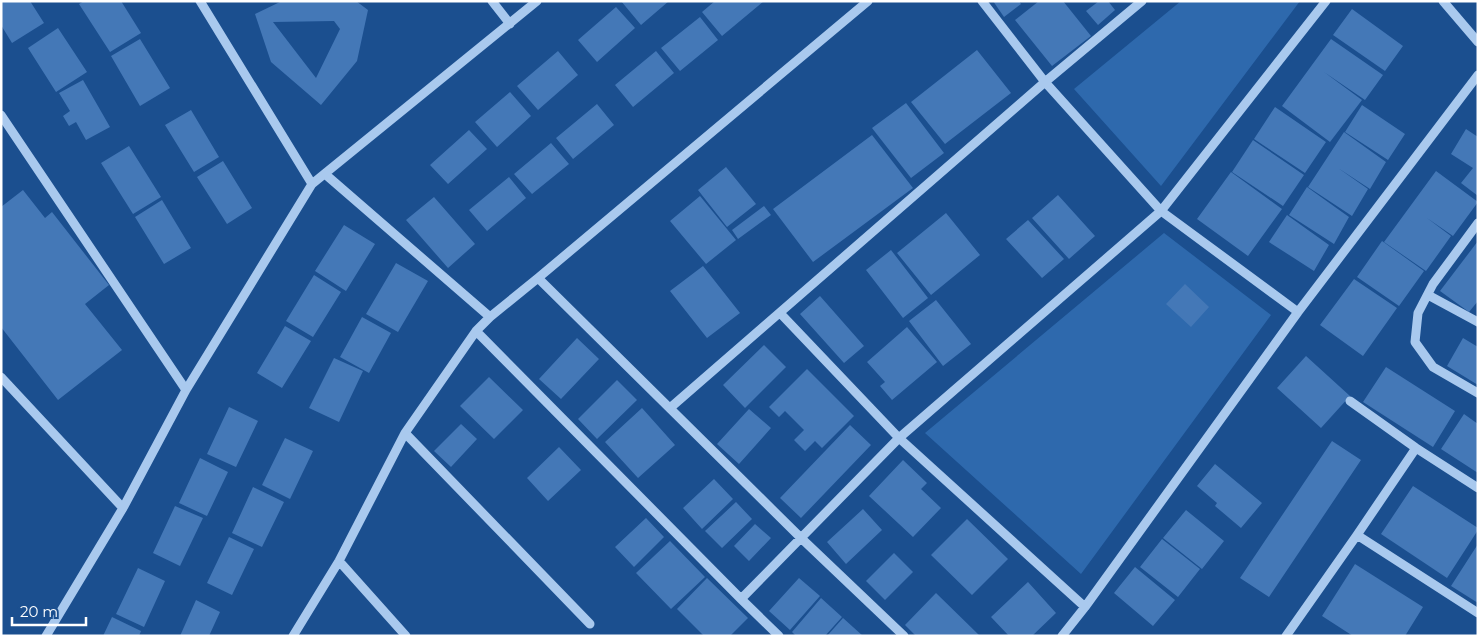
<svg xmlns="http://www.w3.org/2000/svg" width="1479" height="637" viewBox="0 0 1479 637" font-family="Montserrat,sans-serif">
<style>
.green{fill:#2e69ad}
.building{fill:#4478b7;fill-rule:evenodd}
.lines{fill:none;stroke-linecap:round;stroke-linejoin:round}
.minor{stroke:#a9c9ee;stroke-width:9}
</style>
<rect width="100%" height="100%" fill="#1b4f8f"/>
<path class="green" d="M1181,1h119l-139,185 -87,-97z
M1164,233l107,82 -190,259 -156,-141z"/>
<path class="building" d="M1,1h29l14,22 -32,20 -11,-18z
M84,1h37l20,32 -31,19 -31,-48z
M282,1h74l12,9 -11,51 -36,44 -50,-43 -16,-48zM334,21l6,8 -24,49 -43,-56z
M621,1h48l-28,24z
M715,1h49l-42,35 -20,-24z
M993,1h26l2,3 -17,13z
M1039,1h24l28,35 -39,30 -37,-46z
M1099,1h9l7,9 -17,15 -12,-14z
M616,7l19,21 -38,34 -19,-22z
M1352,9l51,37 -18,25 -52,-36z
M700,17l18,23 -38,31 -19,-23z
M58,28l29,44 -31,20 -28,-44z
M140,39l30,49 -30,18 -29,-50z
M1331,39l52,36 -18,25 -41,-28 38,28 -32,42 -48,-36z
M977,50l34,43 -66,51 -34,-42z
M558,51l20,24 -40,35 -21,-24z
M656,51l18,22 -41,34 -18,-22z
M83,80l27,47 -24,13 -10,-18 -7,4 -6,-10 7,-5 -11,-18z
M510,92l21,24 -34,31 -22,-25z
M906,103l38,50 -33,25 -39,-50z
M597,104l17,21 -41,34 -17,-21z
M1362,105l43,29 -17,26 -43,-28z
M1275,107l51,35 -21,31 -51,-34z
M191,110l28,47 -25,15 -29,-47z
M1466,129l12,8v59l-17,-13 12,-15 -22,-14z
M469,130l18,19 -39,35 -18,-19z
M1344,132l42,30 -16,27 -32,-21 30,21 -16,27 -44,-29z
M872,135l41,53 -100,74 -40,-53z
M1253,140l51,35 -21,31 -51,-34z
M551,143l18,21 -37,30 -18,-20z
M129,146l32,51 -28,17 -32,-51z
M223,161l29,47 -25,16 -30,-47z
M726,167l30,37 -29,23 -29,-37z
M1436,171l42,31 -25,34 -26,-18 24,18 -25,35 -42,-29z
M1231,172l51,37 -34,47 -51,-37z
M509,177l17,21 -39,33 -18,-21z
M1307,187l42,30 -15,27 -45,-29z
M23,190l22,28 7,-6 57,73 -24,19 37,46 -64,50 -57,-73v-120z
M1058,195l37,41 -26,23 -37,-41z
M700,196l36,44 -30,24 -36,-43z
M434,197l41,47 -27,24 -42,-48z
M162,200l29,48 -27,16 -29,-47z
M764,206l7,9 -33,24 -6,-9z
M946,213l34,42 -49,40 -34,-42z
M1287,215l42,30 -15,26 -45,-29z
M1028,220l36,39 -22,19 -36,-39z
M344,225l31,19 -29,47 -31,-20z
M1382,241l42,30 -25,35 -42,-29z
M1478,241v60l-9,11 -29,-21z
M891,250l37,48 -25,20 -37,-48z
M396,263l32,18 -30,51 -32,-18z
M703,266l37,47 -33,25 -37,-47z
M314,275l27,17 -28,45 -27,-16z
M1354,279l43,29 -34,48 -43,-31z
M1185,284l24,23 -18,20 -25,-23z
M820,296l44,50 -20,17 -44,-49z
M936,300l35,44 -28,22 -34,-45z
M362,317l29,16 -22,40 -29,-16z
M285,326l26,15 -29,47 -25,-15z
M907,327l30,35 -45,38 -12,-14 5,-4 -18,-20z
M577,338l22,21 -38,40 -22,-20z
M1463,338l15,9v38l-31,-19z
M764,345l22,22 -41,41 -22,-23z
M1306,356l44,40 -29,32 -44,-40z
M334,358l29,13 -24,51 -30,-14z
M1386,367l69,44 -22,36 -70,-45z
M807,369l47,47 -32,32 -7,-7 -10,10 -11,-11 10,-10 -19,-19 -6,6 -10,-10z
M489,377l34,33 -29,29 -34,-33z
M617,380l20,20 -40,39 -19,-20z
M229,407l29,14 -22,46 -29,-13z
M642,408l33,37 -37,33 -33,-36z
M749,409l22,19 -32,36 -22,-20z
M1464,414l14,10v49l-37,-24z
M461,424l16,15 -26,28 -17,-16z
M850,425l21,20 -70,73 -21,-20z
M285,438l28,13 -23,48 -28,-14z
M1332,441l29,19 -92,137 -29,-19z
M559,447l22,23 -33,31 -21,-23z
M200,458l28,14 -21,44 -28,-13z
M903,460l24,23 -6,6 20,19 -28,29 -44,-41z
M1215,464l47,39 -21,25 -26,-22 2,-3 -20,-17z
M714,479l19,20 -31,30 -19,-21z
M1413,486l65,42v2l-31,48 -66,-44z
M253,487l31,15 -22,45 -30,-14z
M736,502l16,17 -30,29 -17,-17z
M175,506l28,12 -23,48 -27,-13z
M863,509l19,21 -36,34 -19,-22z
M1186,510l38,31 -22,28 -39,-31z
M646,518l18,19 -30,30 -19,-20z
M967,519l41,40 -36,36 -41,-40z
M755,524l16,14 -22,23 -15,-15z
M229,537l25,12 -22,46 -25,-12z
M1162,539l38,30 -22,28 -38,-30z
M670,541l35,36 -34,32 -35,-36z
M1478,544v59l-27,-17z
M894,553l19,19 -28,28 -19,-19z
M1355,564l68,43 -18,29h-52l-31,-20z
M1135,567l40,33 -22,26 -39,-33z
M138,568l27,13 -21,46 -28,-13z
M707,578l41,40 -18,18h-26l-27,-27z
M799,578l21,18 -30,34 -21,-19z
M1028,582l28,31 -24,23h-23l-18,-19z
M936,593l44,43h-64l-11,-11z
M821,598l21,19 -17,19h-29l-4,-4z
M196,600l24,12 -11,24h-29z
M112,617l29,14 -2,5h-36z
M843,618l20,18h-36z"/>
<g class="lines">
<path class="minor" d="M200,1l112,183
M492,1l18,23
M982,1l63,81 116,129 137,101
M1443,1l35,41
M1,115l185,275
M325,174l165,143
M1478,223l-45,61 -15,29 -3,29 18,25 45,26
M538,278l263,260 103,98
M1428,295l50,27
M780,313l119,125 186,169
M476,331l265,268 38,37
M1,377l122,131
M1350,401l66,47 62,40
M670,408l375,-326 97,-81
M405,433l185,191
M1357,535l121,78
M339,561l67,75
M741,599l158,-161 262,-227 165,-210
M46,636l77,-128 63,-118 126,-206 225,-183
M293,636l46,-75 66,-128 71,-102 14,-14 48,-39 330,-277
M1062,636l23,-29 213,-295 180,-237
M1286,636l71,-101 59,-87"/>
</g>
<rect width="1479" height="637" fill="none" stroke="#ffffff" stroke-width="5"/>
<path d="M12 617v8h74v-8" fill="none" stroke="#ffffff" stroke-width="2.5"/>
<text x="20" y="617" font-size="15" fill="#ffffff" stroke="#1b4f8f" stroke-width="4" paint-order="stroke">20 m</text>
</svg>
